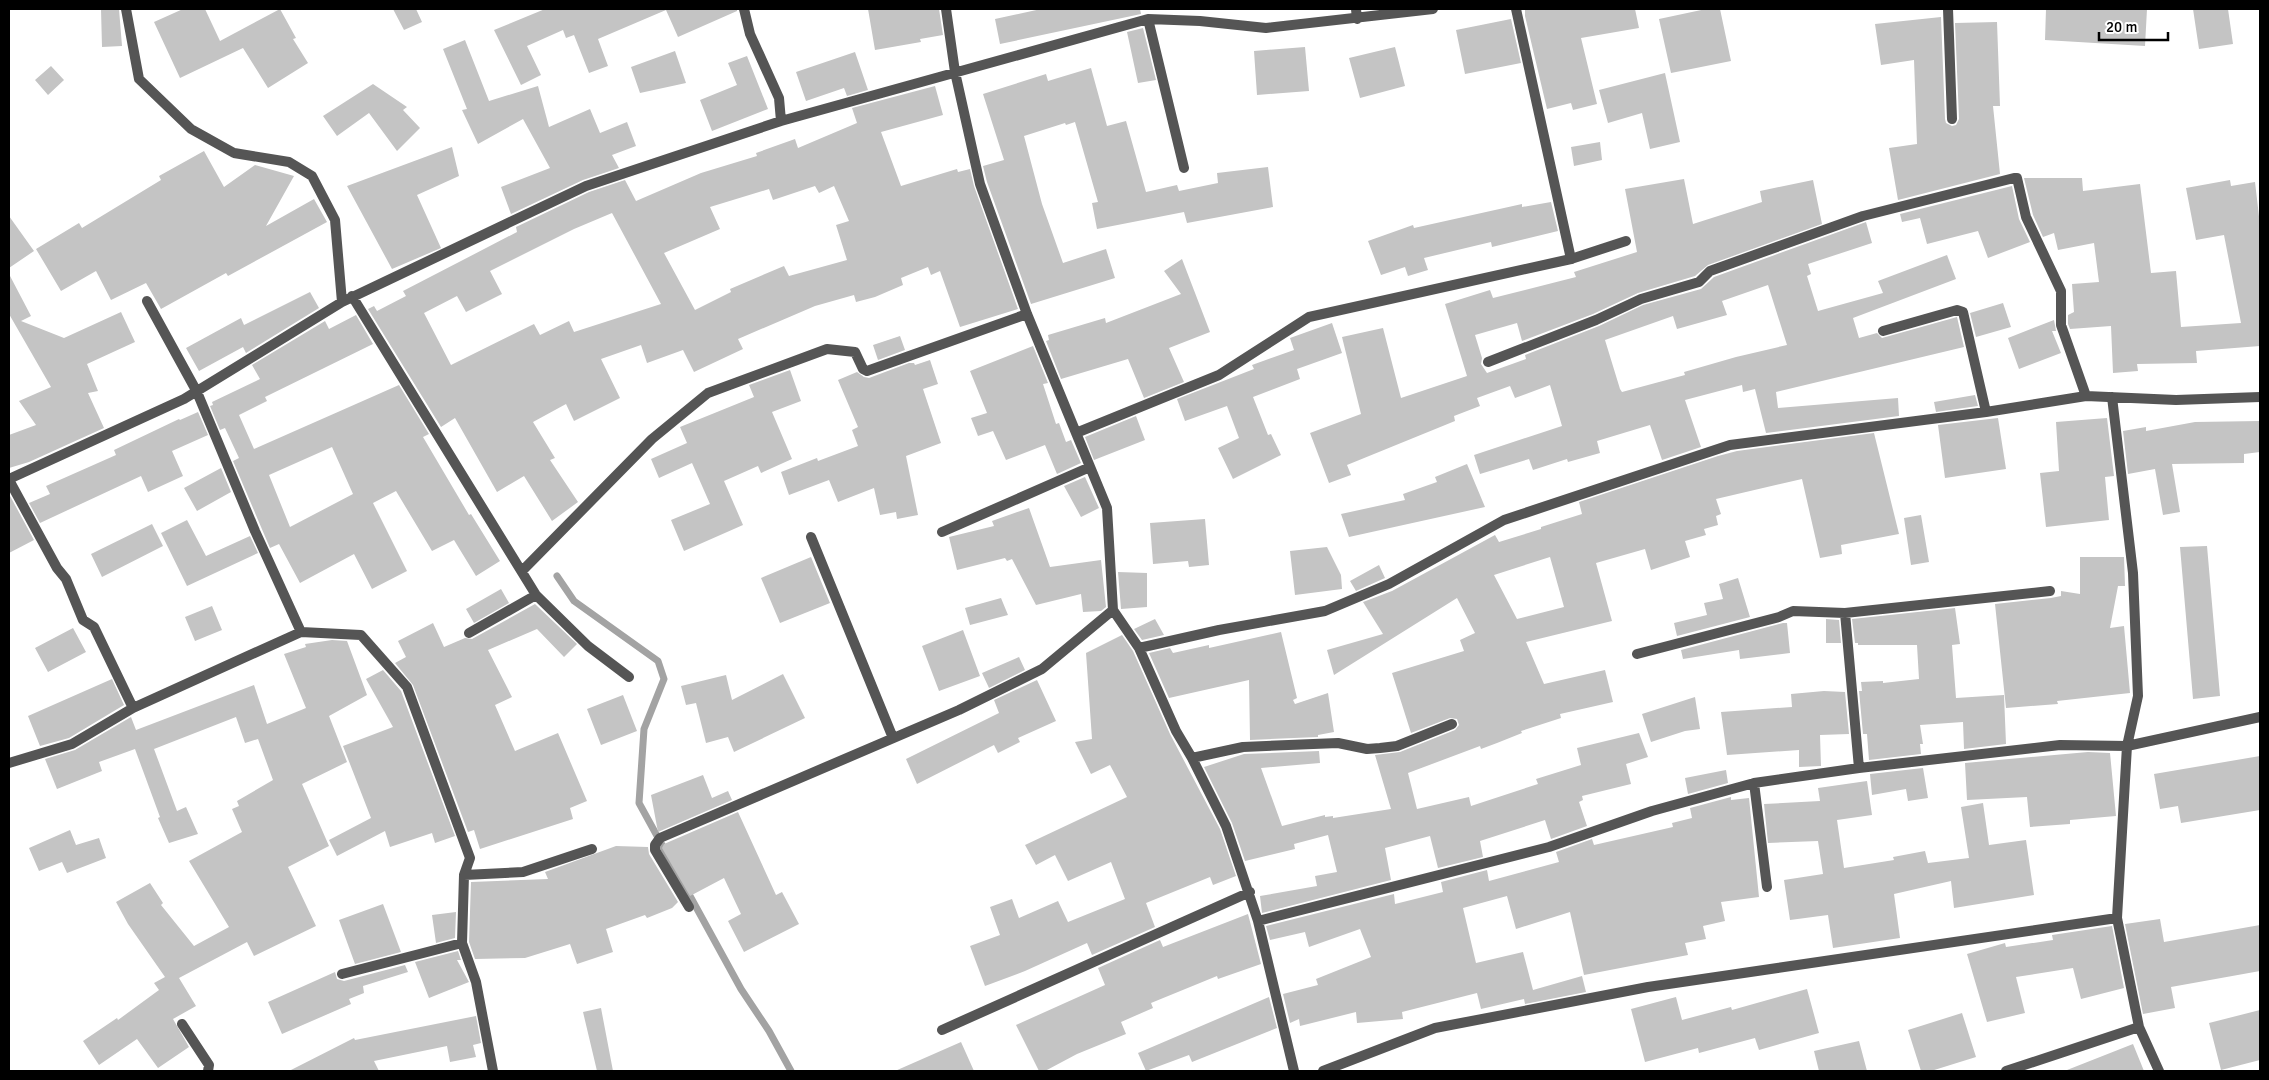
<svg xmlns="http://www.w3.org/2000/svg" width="2269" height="1080" viewBox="0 0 2269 1080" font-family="Signika,sans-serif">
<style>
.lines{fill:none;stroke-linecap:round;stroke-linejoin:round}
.stream{stroke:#a3a3a3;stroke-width:7}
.building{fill:#c4c4c4;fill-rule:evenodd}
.service{stroke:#555;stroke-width:10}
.minor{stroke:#555;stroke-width:10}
</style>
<rect width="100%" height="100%" fill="#fff"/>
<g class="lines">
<path class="stream" d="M557,576l17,25 84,60 6,18 -20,50 -5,74 102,186 28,42 22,40"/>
</g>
<path class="building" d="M101,9h18l3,37 -20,1z
M183,9h22l15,32 60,-32 16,29 -3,1 15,24 -40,25 -25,-40 -63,30 -26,-56z
M393,9h23l6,13 -18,8z
M545,9h192v2l-59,26 -12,-27 -68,29 10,27 -19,7 -15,-38 -8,3 -3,-8 -36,16 14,29 -20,10 -27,-55z
M868,9h71l4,26 -23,4 1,3 -46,8z
M1041,9h99l1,5 -141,30 -5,-25z
M1525,9h110l4,19 -58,10 16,66 -24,6 -2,-7 -24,6 -22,-93z
M1706,9h14l11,52 -60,12 -12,-54z
M2046,9h101l-2,37 -100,-6z
M2193,9h35l5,35 -34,5z
M1941,17l4,102 1,4 6,3 4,-1 3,-6 -4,-96 42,-1 3,84h-7l7,68 -102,26 -9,-52 28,-4 -3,-84 -33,5 -6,-41z
M1511,19l10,44 -56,11 -9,-44z
M1143,28l13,52 -18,3 -11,-51z
M465,40l24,61 49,-15 11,41 41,-18 10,24 27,-11 9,24 -24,9 7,13 -36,12 -72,34 -10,-27 49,-19 -27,-49 -45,25 -16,-34 5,-1 -24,-60z
M1305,47l4,44 -52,4 -3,-44z
M1395,47l10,39 -45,12 -11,-40z
M675,51l11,32 -46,10 -9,-26z
M855,52l13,38 -21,6 -3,-8 -38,13 -10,-29z
M747,56l21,53 -56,22 -12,-31 37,-15 -9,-22z
M51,66l13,14 -16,15 -13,-15z
M1091,68l16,58 19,-5 20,71 31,-7 2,6 39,-8 -1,-10 51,-6 5,40 -86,16 -3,-11 -87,17 -5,-26 6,-1 -23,-80 -9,3 -1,-2 -41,13 18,68 21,59 43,-14 9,29 -84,26 -44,-122 -4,-16 21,-6 -21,-66 63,-20 2,7z
M1665,73l15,69 -30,7 -8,-36 -34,10 -9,-33z
M373,84l34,23 -4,3 17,18 -23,23 -28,-38 -32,23 -14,-20z
M935,86l8,29 -62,17 20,54 56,-17 1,3 12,-3 4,17 44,123 -58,18 -20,-56 -9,4 -3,-8 -27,11 2,7 -28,12 -19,5 -2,-7 -39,11 -77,33 5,10 -49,23 -11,-22 -36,13 -6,-18 -40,14 19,39 -46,23 -8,-17 -33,18 22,36 -5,2 28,42 -26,19 -28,-45 -27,16 -42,-74 -14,9 -73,-118 6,-3 3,5 29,-15 -3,-5 114,-59 -1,-5 73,-35 36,-12 11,21 65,-28 56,-17 -1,-3 39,-14 3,9 59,-25 -5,-15zM815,186l4,7 15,-7 15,35 -13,4 11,35 -58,16 -5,-10 -54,23 1,3 -36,18 -31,-57 56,-24 -10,-22 59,-18 4,11zM612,213l49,91 -87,28 -5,-11 -29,14 -6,-11 -83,41 -27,-52 33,-17 9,16 36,-18 -12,-23 84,-42z
M1600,142l2,18 -28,6 -3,-19z
M452,147l7,29 -42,19 24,53 -49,21 -45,-83z
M204,151l20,36 31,-22 39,11 -28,50 48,-27 13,23 -99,54 -2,-3 -65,36 -15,-26 -35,17 -15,-29 -35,20 -25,-42 43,-26 3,5 79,-48 -2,-4z
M2024,178h58l1,13 57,-7 11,89 25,-2 5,56 60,-4 -17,-88 -28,5 -10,-52 44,-8 1,6 24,-4 5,43v121l-64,5 1,12 -60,1 1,7 -25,2 -2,-47 -41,3 -2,-5v-9l6,-3 -2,-28 27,-2 -5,-39 -36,7 -4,-17 -11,4 -10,-22z
M1684,179l9,45 69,-22 -2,-11 53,-11 9,44 -114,41 -13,11 -57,17 -45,21 -71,27 -5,-18 -42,12 7,23 -1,6 6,9 39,-14 -1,-4 74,-29 44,-21 58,-16 13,-12 152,-55 6,21 -64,21 3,10 -4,2 11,35 65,-18 -5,-12 69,-26 9,24 -103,39 6,20 18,-5 5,5 75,-21 7,30 -188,45 2,16 120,-10 1,18 -133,17 -11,-44 -12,3 -1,-7 -57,15 16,47 -39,13 -12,-35 -53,16 3,12 -32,9 -1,-3 -34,11 -4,-11 -49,15 -6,-19 88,-29 -12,-41 -35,13 -5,-12 -33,12 3,8 -26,10 1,5 -108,44 4,10 -22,8 -19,-50 51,-19 -19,-77 41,-9 18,70 66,-22 -22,-72 45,-14 3,8 83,-21 -2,-5 63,-20 -12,-63zM1768,285l19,60 -51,12 -52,15 1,3 -63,17 -2,-3 -15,-49 68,-24 4,13 50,-14 -5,-14z
M2012,186l7,33 11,23 -42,16 -10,-27 -51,13 -7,-26 -18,4 -2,-8z
M1551,202l7,29 -66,16 -1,-5 -67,16 4,12 -20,6 -3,-9 -24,8 -13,-34 45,-16 1,3 108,-24v3z
M9,216l25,35 -25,17z
M1182,259l28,73 -41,16 15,34 -40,16 -16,-39 -67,20 -15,-38 3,-1 -1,-5 57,-17 1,5 75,-29 -17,-23z
M9,274l22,42 -10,5 43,17 57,-26 14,30 -48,22 11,27 -10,2 16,35 -75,34 -20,6v-33l27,-10 -17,-24 32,-14 -42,-73z
M310,292l9,16 -73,45 -3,-6 -44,24 -13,-23 55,-30 3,7z
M2003,303l8,24 -35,10 -6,-24z
M356,315l17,29 -108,53 2,4 -28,14 15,34 145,-64 30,49 -6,3 46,78 2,-1 29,47 -24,15 -22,-36 -22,11 -36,-60 -23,12 34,68 -35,18 -18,-35 -54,29 -21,-39 -9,4 -37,-87 6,-3 -14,-30 -5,2 -10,-24 3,-1 -1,-3 48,-23 -8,-14 73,-44 4,8zM332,447l21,47 -63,33 -21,-52z
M2054,320l2,11h-4l9,22 -42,16 -11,-31z
M1332,323l10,30 -45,16 3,10 -47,18 15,38 3,-1 10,21 -48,24 -15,-31 21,-10 -12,-32 -42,15 -8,-22 77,-30 -2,-4 42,-15 -4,-12z
M900,336l5,14 -27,10 -5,-15z
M1033,346l15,37 -5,1 13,40 3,-1 7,19 5,-2 10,23 -24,11 -12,-29 -39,15 -13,-29 -15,5 -7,-18 16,-5 -17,-42z
M930,360l8,24 -15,5 18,54 -35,13 12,59 -21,4 -1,-7 -16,3 -6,-27 -36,14 -9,-22 -40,15 -8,-23 36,-14 1,3 40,-15 -6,-16 6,-3 -20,-47 19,-8 7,5 5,1 40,-15h5l1,2z
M790,370l11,31 -29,11 20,47 -31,14 -3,-7 -34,15 19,44 -59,26 -13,-31 39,-16 -18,-41 -33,15 -8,-19 36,-16 -7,-16 74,-30 -5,-12z
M1975,395l3,11 -42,6 -2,-10z
M198,412l10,23 -36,16 11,25 -35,16 -7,-16 -101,47 -11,-20 21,-9 -4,-8 70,-31 -2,-5 65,-31 1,1z
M1136,416l9,24 -51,20 -9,-23z
M1998,418l8,51 -61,9 -7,-53z
M2107,418l7,58 -9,1 4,43 -63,7 -6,-54 19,-2 -3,-49z
M2260,421v31l-16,2v9l-72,1 8,48 -17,3 -8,-46 -27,5 -5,-43 23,-4v4l49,-9z
M1874,433l25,101 -58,11 1,9 -22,4 -18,-79 -86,20 5,15 -5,2 2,9 -14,4 2,6 -21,6 5,16 -39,13 -6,-21 -49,14 16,58 -86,21 18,42 61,-14 8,32 -53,12 1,4 -40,13 1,2 -25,10 -16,6 -1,-3 -72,27 9,36 52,-12 2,9 67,-22 -2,-5 45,-14 -4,-17 62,-15 9,24 -22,7 5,20 -49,12 1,4 -4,2 8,24 -36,13 -6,-19 -65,21 3,16 -45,11 -8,-32 -45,12 6,32 -129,33 -2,-17 57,-10 -2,-10 22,-4 -9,-37 -34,9 1,5 -50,12 -13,-38 -28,-56 40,-13 75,-3 1,12 -59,5 21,58 43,-11v2l8,-1v2l58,-9 -16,-54 25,-3 55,-22 4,-5 -2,-6 -7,-1 -39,15 -19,-60 72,-22 -4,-11 15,-7 -18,-35 -123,77 -7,-25 56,-16 -20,-32 29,-11 103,-56 4,7 42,-13v-2l41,-13 -3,-12 139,-46 19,-5zM1550,557l14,50 -47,12 -23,-44z
M1467,464l18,43 -136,30 -8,-23 64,-14 -2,-6 34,-12 -2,-5z
M221,468l10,24 -34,19 -13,-23z
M1085,477l14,31 -18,9 -17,-31z
M9,494l25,46 -25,13z
M1029,508l21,59 51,-7 5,47 -5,4 -18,1 -2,-18 -45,11 -24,-46 -5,2 -2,-3 -48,12 -8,-33 45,-11 -2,-5z
M1921,515l8,47 -18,3 -7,-47z
M1205,519l4,46 -20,2 -1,-6 -35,3 -3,-41z
M187,520l19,36 44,-20 8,17 -71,33 -26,-53z
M152,524l11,22 -61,31 -11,-23z
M2207,546l13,150 -27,3 -13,-152z
M1327,547l14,28 1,14 -47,6 -5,-44z
M811,557l19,46 -50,20 -19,-45z
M2080,557h44l1,29h-7l-8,42 14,-2 6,67 -73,8 1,3 -52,4 -11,-104 56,-6 10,-2v-5l19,3z
M1379,565l6,13 -29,13 -6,-10z
M1118,572l29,1v34l-26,2z
M1738,578l12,39 -73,19 -3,-13 33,-8 -3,-12 19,-4 -4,-15z
M501,589l8,14 -35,20 -8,-14z
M1001,598l7,17 -38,10 -5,-17z
M535,604l42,40 -13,13 -27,-28 -49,21 24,47 -17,8 20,46 43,-18 29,68 -17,7 3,11 -93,30 -6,-19 -6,2 -55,-147 -18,-22 11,-6 -8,-16 35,-18 11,24 21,-9 7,1z
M212,606l10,24 -27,11 -10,-24z
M1955,608l5,36 -8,1 4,53 48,-3 2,49 -42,5 -1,-27 -43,3 3,19h-3l1,10 -52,6 -2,-26h-4l-4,-43h3l-1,-9 22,-1v2l36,-4 -2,-34h-59v-2h-3l-3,-24z
M1155,619l9,16 -22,5 -8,-11z
M1826,619l13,1 2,23h-15z
M1783,623h4l3,30 -50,6 -1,-9 -56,9 -2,-9z
M73,628l13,24 -38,20 -13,-24z
M963,630l17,46 -41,15 -17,-45z
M1281,632l16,66 -4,2 2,4 33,-11 6,39 -16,3v2l-68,3 -1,-60 -80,18 -20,-45 21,-5 3,5 36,-8v3z
M1122,635l11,16 37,83 50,95 16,47 -23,9 -3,-8 -64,26 9,24 -63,28 -5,-12 -62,28 -40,15 -15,-40 30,-11 -10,-28 22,-8 7,19 39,-17 10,21 57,-23 -14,-37 -43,19 -13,-26 -19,10 -11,-20 102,-48 -17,-32 -19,9 -16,-32 17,-3 -6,-86z
M332,640l15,1 20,54 -38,21 18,46 -45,22 27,62 -41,21 28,59 -62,30 -7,-14 -68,36 17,28 -23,13 16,28 -31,21 -21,-29 -38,26 -16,-24 34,-23 1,2 41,-30 -5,-7 11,-6 -37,-53 -12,-22 34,-19 13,20 -2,2 33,41 35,-19 -40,-66 53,-29 -10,-23 7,-3 -2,-5 36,-21 -15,-41 -13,4 -9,-26 -82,32 23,62 9,-4 12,27 -29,9 -11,-25 2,-1 -25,-68 -36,13 3,9 -45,18 -12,-30 30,-9 56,-33 5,13 118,-45 13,39 39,-16 -22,-54 22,-7 -1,-3z
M1019,657l6,13 -36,18 -7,-15z
M383,670l18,21 54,145 -20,7 -3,-10 -42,14 -5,-16 -48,25 -8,-16 42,-22 -28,-72 50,-19 -27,-48z
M783,674l22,44 -71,34 -6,-15 -22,6 -10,-40 -10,2 -5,-19 45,-11 6,25z
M112,679l12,26 -55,33 -29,8 -12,-30z
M1037,680l19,41 -38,17 2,4 -22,11 -4,-8 -77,39 -11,-25 93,-46 -5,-13z
M1824,691l21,1 4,42 -29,1 1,31 -22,1v-17l-72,5 -6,-43 71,-5 -1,-13z
M623,695l14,36 -36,14 -14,-36z
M1695,697l5,32 -15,2 -34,11 -9,-28z
M2088,752l22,1 6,63 -46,4v4l-40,3 -3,-30 -60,3 -2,-37z
M2260,756v54l-79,13 -3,-17 -18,3 -6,-35z
M1923,768l5,30 -20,3 -2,-12 -34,6 -2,-21z
M1726,770l2,13 -40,11 -3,-16z
M703,775l9,23 16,-7 4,9 -74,32 -7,-37z
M1867,781l5,34 -35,5 7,48 50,-8 -1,-3 32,-6 3,12 41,-5 -8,-51 22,-4 6,42 37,-5 8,55 -80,13 -3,-27 -57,13 6,44 -67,10 -5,-33 -38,5 -6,-40 39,-6 -5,-33 -50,2 -4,-39 56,-3 -2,-13z
M1731,797v3l18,-2 10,99 -38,5 4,19 -22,5 3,13 -21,4 3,12 -104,20 -14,-63 -54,17 -9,-33 -44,12 13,55 47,-11 10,38 49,-14 4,16 -61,12 -1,-5 -43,10 -4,-16 -75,19 1,7 -46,4 -1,-11 -56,14 -1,-7 -9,4 -7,-29 35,-9 -2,-6 55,-22 -11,-28 -51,18 -4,-15 -35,8 -4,-14 128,-32 1,10 48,-12 -2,-10 46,-12 2,11 70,-19 -3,-10 36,-13 2,6 79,-18 -1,-4 20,-5 -2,-10z
M738,812l38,83 6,-3 17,32 -55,28 -16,-31 13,-7 -17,-36 -34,18 -28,-48 2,-4z
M70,830l6,15 23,-7 7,20 -39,15 -5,-11 -23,9 -10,-23z
M616,846l32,1 1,7 29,48 -6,6 -25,10 -2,-3 -39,14 7,23 -36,12 -7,-20 -45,14 -50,1 -6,-17 2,-60 77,-3 -3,-7z
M383,904l18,48 -46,12 -16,-44z
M456,912l-1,26 -19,5 -4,-28z
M1248,914l13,50 -43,15 -1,-3 -66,27 2,5 -32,14 5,12 -49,20 -32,17h-6l-23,-46 89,-40 -7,-17 62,-28 3,7z
M2160,919l4,23 96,-17v46l-89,16 4,21 -32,6 -18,-90z
M2112,926l12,62 -43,11 -8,-31 -57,9 9,36 -38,9 -20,-68 38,-11 1,4 47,-7 -1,-5z
M458,951l3,9h-4l12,22 -40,16 -14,-36z
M405,965l3,7 -45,14 1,7 -15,6 2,5 -69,30 -14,-32 67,-30 2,7 7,2z
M1807,989l12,44 -60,17 -4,-12 -56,15 -1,-5 -53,14 -14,-53 45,-12 6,23 49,-13 1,3z
M1269,997l8,31 -85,34 -3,-7 -43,16 -8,-18z
M601,1008l12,63h-16l-14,-59z
M2260,1010v50l-39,10 -12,-47z
M1962,1013l14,44 -45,14h-10l-13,-41z
M476,1016l5,27 -8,2 3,12 -26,5 -3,-16 -73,15 5,10h-90l65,-33 1,2z
M1859,1041l8,30h-48l-5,-20z
M961,1042l13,29h-79z
M2133,1044l11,27h-77v-1z"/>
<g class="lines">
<path class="service" d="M1516,9l55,250"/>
<path class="minor" d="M126,9l13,70 52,50 43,24 55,9 23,14 23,44 7,82
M744,9l6,25 29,64 2,23
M946,9l9,63 25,112 47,130 80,194 6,102 26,38 37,83 16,27 34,68 32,95 36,150
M1356,9l1,10
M1948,9l4,110
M1148,19l36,149
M352,296l184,299 52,51 41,31
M147,301l50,91 58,139 46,101
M1883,331l74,-21 6,2 23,100
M1488,362l108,-42 45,-21 58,-17 11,-11 153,-55 151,-38h3l9,39 35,74v34l25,71
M2112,397l21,176 5,123 -11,50 -10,172 22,109 20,44
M1076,433l143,-58 90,-58 262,-58 55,-18
M9,479l175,-80 158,-97 244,-116 195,-65 367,-102 52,2 66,7 167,-19
M9,480l48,88 9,11 17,41 11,7 39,81
M942,532l148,-65
M811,537l82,201
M522,571l130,-132 56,-46 119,-44 28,3 8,17 4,2 160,-57
M1845,613l14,155
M469,633l67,-38
M1139,648l80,-18 106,-19 64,-27 115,-64 226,-75 256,-33 100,-16 90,4 84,-3
M1637,654l142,-37 14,-6 52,2 205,-22
M1192,758l51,-11 95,-4 29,6 13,-1 17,-2 55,-22
M9,763l63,-19 61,-36 168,-76 60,3 46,52 63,171 -6,17 -2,68 14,39 17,89
M1754,783l13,104
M464,875l59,-3 69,-23
M689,907l-34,-57v-5l5,-7 299,-128 83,-41 71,-59
M1258,921l291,-74 103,-36 102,-28 105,-15 201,-23 67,1 133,-29
M342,974l120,-31
M182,1024l27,41 -1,6
M942,1030l308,-138
M1323,1071l112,-43 213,-41 469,-69
M2006,1071l133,-44"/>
</g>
<rect width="2269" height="1080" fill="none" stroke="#000000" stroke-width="20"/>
<path d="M2099 32v8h69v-8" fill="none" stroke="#000000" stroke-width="2.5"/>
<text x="2106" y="32" font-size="15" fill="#000000" stroke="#ffffff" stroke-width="4" paint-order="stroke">20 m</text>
</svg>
